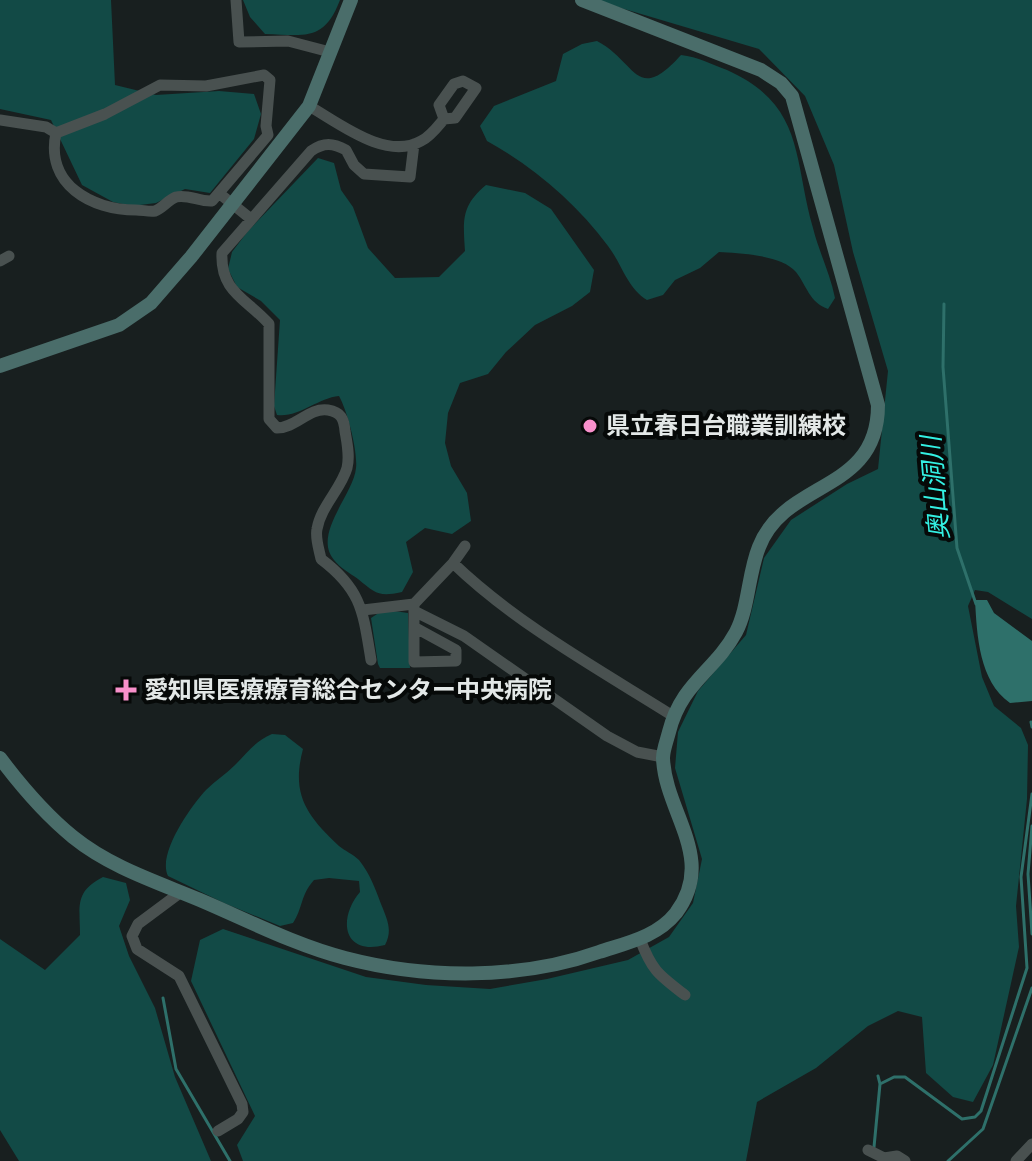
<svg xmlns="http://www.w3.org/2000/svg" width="1032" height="1161" viewBox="0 0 1032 1161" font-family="'Asap Condensed','Noto Sans JP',sans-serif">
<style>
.green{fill:#124a46}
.water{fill:#2e706a}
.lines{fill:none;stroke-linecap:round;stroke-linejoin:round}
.stream{stroke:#2e706a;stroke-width:3}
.street{stroke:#495150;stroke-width:11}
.secondary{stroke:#4a6d6a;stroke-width:14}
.poi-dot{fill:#f890cb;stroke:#060908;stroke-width:3}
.labels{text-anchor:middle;stroke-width:8;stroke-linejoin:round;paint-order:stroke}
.poi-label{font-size:24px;font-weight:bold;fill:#e3e8e7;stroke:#060908;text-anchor:start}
.water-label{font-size:26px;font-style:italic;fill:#33f0e3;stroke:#060908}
</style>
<rect width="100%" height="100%" fill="#181f1f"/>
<path class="green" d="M0,0h111l4,85 41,10 63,-4 35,3 7,20 -7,25 -44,54 -25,-4 -29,14 -24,3 -19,-4 -31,-17 -31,-65 -51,-11z
M243,0h97c-16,42 -35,35 -75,34l-15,-17z
M594,0h438v619l-44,-27 -13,-2 -7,16 14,71 12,29 27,22 7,17 -1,54 -11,107 3,41 -26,118 -20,37 -20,-5 -27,-24 -4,-56 -24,-6 -30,15 -52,42 -59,34 -11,59h-503l-6,-16 18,-29 -64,-135 9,-41 23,-11 143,48 60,8 64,4 57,-10 81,-19 41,-23 24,-34 9,-44 -27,-91 3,-36 20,-41 48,-56 18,-77 27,-38 56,-36 31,-15 10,-98 -35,-119 -19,-87 -29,-69 -46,-47z
M597,41c40,21 39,64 84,14 17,2 30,9 46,15 78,35 66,88 86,158 6,24 17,45 22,70l-7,11c-19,-7 -21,-23 -32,-37 -14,-17 -57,-19 -77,-20l-19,16 -25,12 -12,15 -16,5c-20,-12 -25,-36 -39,-54 -32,-43 -74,-79 -121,-105l-7,-15 14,-20 62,-25 7,-27 19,-10z
M318,158l16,5 7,27 12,17 15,41 27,30 44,-1 26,-26c-2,-31 -4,-45 21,-66l39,8 26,16 43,61 -4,22 -18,14 -37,19 -29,27 -18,22 -28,9 -12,30 -3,30 6,23 16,27 4,28 -19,13 -27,-6 -19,14 7,30 -11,20c-23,5 -26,2 -44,-13 -8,-6 -18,-11 -24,-19 -22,-26 20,-66 22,-92 2,-17 -9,-58 -17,-72 -21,2 -41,22 -62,19l-3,-9 6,-86 -19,-19 -24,-14 -9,-18 4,-17 16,-21z
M394,611l14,2 2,55h-30l-2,-4 -7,-46 9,-6z
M272,734l13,1 18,14c-12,45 3,66 36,97 6,5 14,8 20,14 11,14 16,28 22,44 6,15 12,26 4,41 -43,11 -47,-27 -25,-53l-1,-11 -30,-3 -15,2c-14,16 -11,28 -21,43l-13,3 -56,-23 -56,-27c-11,-22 23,-70 38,-86 9,-9 20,-16 29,-25 12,-12 20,-24 37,-31z
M103,877l23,6 4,17 -11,26 10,30 26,52 20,69 36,84h-192l-19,-31v-191l45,31 35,-35c0,-29 -6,-43 23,-58z"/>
<path class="water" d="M975,600h12l7,13 38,28v60l-22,2c-31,-22 -33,-67 -35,-103z"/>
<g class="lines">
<path class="stream" d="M944,304l-1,63 14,181 19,56
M1031,722l1,5
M1032,826l-4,48 4,60
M163,998l13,71 54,92
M880,1084l14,-7h11l57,42 13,-2 6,-6 46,-143 -6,-91 11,-83
M874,1147l6,-63 -2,-8
M948,1161l35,-32 49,-141"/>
<path class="street" d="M236,0l3,42 49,-1 42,11
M264,75l6,5 -4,46 2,9 -56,66c-12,1 -24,-7 -36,-4 -8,3 -13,11 -21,14 -5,1 -13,-1 -19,-1 -45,0 -91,-26 -80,-77l49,-19 55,-29 46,1z
M309,106c30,17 77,55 112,35 9,-4 17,-15 23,-22l-5,-14 15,-21 9,-3 13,7 -21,30 -11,1
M0,120l46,7 10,6
M220,194l31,25
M0,261l9,-5
M453,563c62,60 147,107 220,153
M414,605v57l42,-1v-11l-42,-23
M363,610l51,-6 39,-41 12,-17
M414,611l50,25 143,100 30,16 26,5
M371,660c-8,-48 -9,-70 -50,-101 -2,-10 -6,-21 -4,-30 4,-23 24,-40 30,-61 3,-12 0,-25 -2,-37 -1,-12 -4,-19 -17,-21 -19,-3 -32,18 -51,18l-8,-9v-95c-22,-25 -49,-32 -47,-71l89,-102c13,-9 22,-8 35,-1l8,15 10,9 46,3 4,-33
M181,892l-43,32 -6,12 5,13 42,27 63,128 1,8 -5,7 -20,12
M640,939c12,32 19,36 45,56
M868,1150l16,8 13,-2 8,5
M1016,1161l16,-17"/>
<path class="secondary" d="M0,366l119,-41 32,-22 40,-46 118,-151 42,-106
M0,758c21,28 46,57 73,79 37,30 84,45 127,63 47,20 95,45 145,58 80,21 175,22 254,-6 27,-9 58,-15 77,-39 41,-55 -11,-100 -13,-155 0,-8 4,-18 6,-26 12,-49 46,-61 67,-100 13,-25 12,-58 23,-85 26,-68 119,-53 119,-142l-86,-309 -11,-13 -20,-13 -179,-70"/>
</g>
<g class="poi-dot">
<circle cx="590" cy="426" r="8"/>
<path d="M122 678h8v8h8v8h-8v8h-8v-8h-8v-8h8z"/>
</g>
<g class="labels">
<g class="poi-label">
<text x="606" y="434">県立春日台職業訓練校</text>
<text x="144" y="698">愛知県医療療育総合センター中央病院</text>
</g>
<g class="water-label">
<text transform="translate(935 488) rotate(-95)" y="9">奥山洞川</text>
</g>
</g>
</svg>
